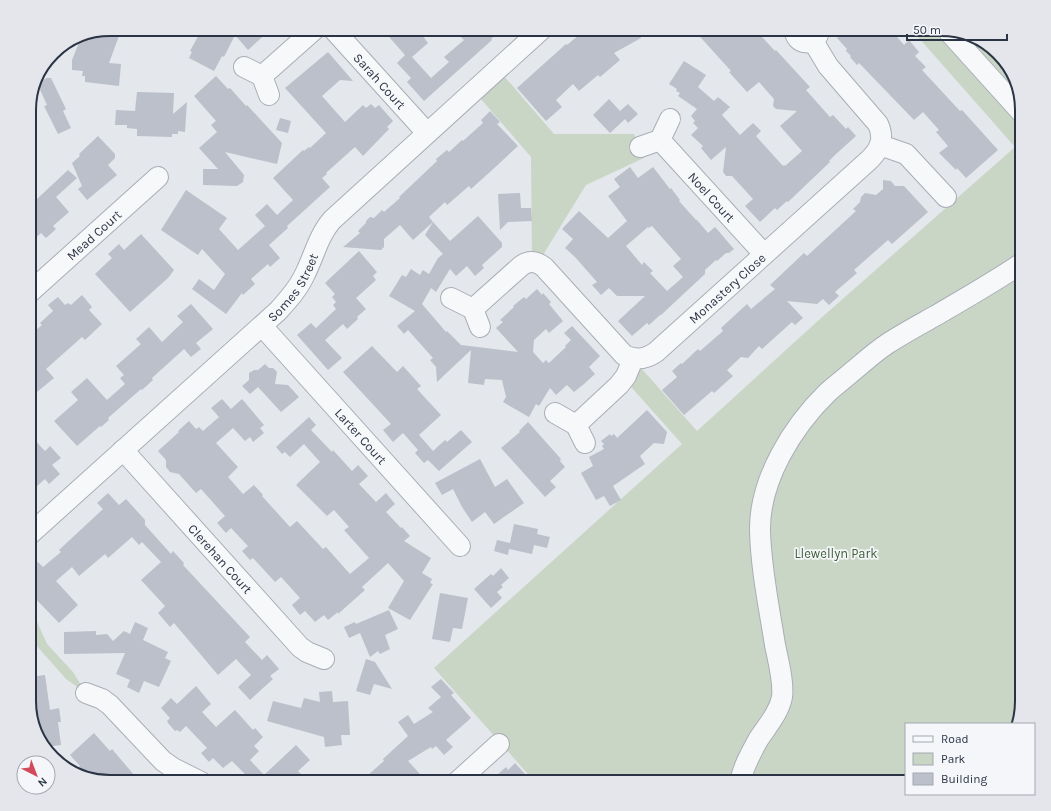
<svg xmlns="http://www.w3.org/2000/svg" width="1051" height="811" viewBox="0 0 1051 811" font-family="Karla,sans-serif">
<style>
.green{fill:#c9d6c5}
.building{fill:#bbc0ca;fill-rule:evenodd}
.lines{fill:none;stroke-linecap:round;stroke-linejoin:round}
.minor-casing{stroke:#a9aeb7;stroke-width:22}
.minor{stroke:#f7f8fa;stroke-width:20}
.labels{text-anchor:middle;stroke-width:3.5;stroke-linejoin:round;paint-order:stroke}
.street-label{font-size:13px;fill:#2b3445;stroke:#f4f6f9}
.park-label{font-size:13px;fill:#3f6138;stroke:#f4f6f9}
.rim{fill:none;stroke:#2b3445;stroke-width:2}
</style>
<rect width="100%" height="100%" fill="#e4e7ec"/>
<path class="green" d="M911,29h30l50,17 23,28 8,36v591l-8,23h-108v58h-371l-101,-114 248,-224 -58,-65 9,-20 64,72 123,-112 195,-172z
M498,69l56,65h80l10,24 -58,27 -48,78 -6,-2 -1,-104 -57,-66z
M29,604l18,40 26,28 13,21 -20,-14 -31,-35 -6,-14z"/>
<path class="building" d="M202,29h69l-23,21 -13,-15 -11,22 -2,-1 -8,15 -25,-13 3,-6 -2,-1z
M382,29h46l-6,6 6,8 -16,14 19,21 18,-16 -5,-5 20,-17 -3,-3 9,-8h32l-11,10 1,1 -68,61 -17,-19 4,-4 -14,-15 8,-8z
M586,29h50l5,9 -27,15 6,7 -20,17 -2,-2 -19,16 -6,-7 -17,16 6,7 -16,14 -29,-33 49,-44 1,1z
M693,29h66l4,5 -2,2 14,15 1,-1 34,37 -4,3 24,27 3,-2 13,14 2,-2 8,9 -20,18 -7,7 1,1 -42,40 -1,-1 -10,9 -2,-2 -15,14 -15,-16 8,-7 -21,-23h-6l-3,-4 3,-25 -15,13 -10,-12 2,-2 -12,-11 7,-7 -5,-5 2,-2 -4,-5 6,-7 -19,-13 2,-3 -4,-2 1,-2 -8,-5 15,-23 22,14 -8,12 16,14 4,-4 12,10 -8,8 18,20 13,-12 8,8 -5,5 27,30 1,-1 1,1 17,-15 -22,-25 17,-15 -21,-2 -3,-3 1,-7 -15,-17 -12,10 -18,-20 2,-1z
M847,29h43l14,16 5,-5 10,12 -4,4 11,11 -4,3 38,41 2,-1 36,40 -32,28 -9,-10 -1,2 -17,-17 9,-7 -12,-14 3,-2 -16,-18 -9,8 -55,-57 -2,2 -7,-8 1,-1 -5,-5 1,-2 -10,-11z
M104,30l15,6 -10,27 12,1 -2,22 -34,-4v-6h-3l1,-5 -11,-1v-10l10,-25z
M328,52l25,29 -13,-1 -18,16 23,26 18,-17 3,3 5,-4 4,4 4,-3 14,16 -6,6 2,2 -26,27 -8,-9 -29,26 1,1 -5,4 8,9 -43,39 1,2 -19,17 11,13 -10,9 -2,-3 -17,15 4,5 -12,11 -1,-2 -16,21 -34,-25 7,-10 15,11 11,-16 -23,-25 -4,6 -37,-25 25,-40 41,28 -8,11 19,21 27,-24 -10,-11 12,-11 10,11 16,-15 -20,-22 30,-28 1,1 5,-4 1,1 16,-15 -41,-45z
M216,76l12,13 2,-1 16,18 1,-1 35,38 -5,21 -52,-12 19,23 -1,7 -6,4 -34,-1v-16h15l-19,-21 18,-16 -6,-7 5,-4 -22,-25z
M47,78h4l15,31 -3,2 8,17 -13,6 -14,-28 3,-1 -10,-22z
M137,92l37,1 -1,21 14,-12 -2,30 -7,-1v3h-6v3l-35,-1v-7l-10,-1v-3h-12l1,-15 19,1z
M609,99l11,12 8,-7 10,10 -10,9 -3,-4 -15,14 -17,-18z
M490,111l10,11 -3,2 21,22 -27,25 -20,18 -2,-3 -22,19 -2,-3 -16,15 4,5 -20,18 -13,-15 -16,14v8l-3,3 -38,-3 17,-14 -2,-2 8,-8v-2l4,-4 4,1 8,-8 2,2 16,-14 -1,-1 38,-36 -1,-2 11,-9 2,2 13,-12 1,1 20,-18 -2,-3z
M280,118l11,3 -3,12 -12,-3z
M98,136l17,18v4l-7,7 9,10 -30,25 -9,-11 4,-3 -10,-23 8,-7 -1,-2z
M630,167l8,11 15,-11 17,22 1,-1 9,12 -1,1 17,19h1l11,13 7,-6 19,22 -5,4h-3l-9,8 -1,-1 -11,10v4l-44,41h-1l-11,10 -2,-2 -15,13 -14,-15 27,-25h-28l-8,-8 -8,7 -9,-10 5,-3 -22,-25 -10,-9 8,-9 -11,-10 17,-18 29,27 19,-17 -19,-25 12,-9 -6,-8zM652,226l29,33 -8,7 10,11 -16,14 -17,-18 3,-2 -9,-9 -2,3 -16,-19 22,-19v1z
M68,170l9,8 -21,19 13,15 -16,14 3,3 -10,9 -5,-5 -12,11v-53l8,8z
M883,180l8,1 4,5h9l24,26 -36,32 -4,-4 -34,30 3,3 -22,19 4,4 -10,9 -6,-6 -6,5 -30,-3 16,17 -8,7 -3,-3 -30,27 -3,-3 -11,12 -7,-1 -14,13 6,6 -19,17 -2,-2 -28,24 -22,-25 15,-13 -5,-6 9,-8 1,1 16,-15 2,2 23,-20 -2,-3 26,-24 4,5 24,-20 -5,-4 34,-32 3,3 49,-45 -3,-2 7,-7 1,-5 4,-4 11,2 7,-6z
M520,193l1,15h10l1,13 -24,1 -8,8 -2,-36z
M478,216l24,27v4l-20,18 2,3 -9,8 -8,-10 -11,10 -6,-7 -14,23 -5,-4 -9,16 24,28 1,-1 14,14 57,7 -22,-24 7,-6 -3,-2 14,-13 -1,-1 11,-9 2,2 11,-10 5,6 1,-2 8,9 -2,2 14,17 -14,12 -3,-4 -12,11 -1,12 10,11 3,-3 3,3 17,-16 -1,-1 6,-6 -7,-7 8,-7 28,30 -11,11 6,7 -11,10 -10,8 -7,-7 -11,10 -6,-7 -11,18 -3,-2 -7,13 -26,-15 3,-5 -4,-17 -17,-1 -1,6 -16,-2 3,-33 -34,32 -1,-15 -6,-7 3,-2 -25,-28 -4,4 -7,-8 18,-15 -26,-15 13,-21 4,2 5,-8 9,6 3,-5 6,4 9,-16 5,-4 -18,-19 8,-13 17,19z
M141,234l33,36 -6,8 -38,34 -35,-38 17,-16 -4,-4 11,-10 5,6z
M359,251l18,21 -4,4 3,4 -20,18 10,11 -9,8 1,2 -11,10 -4,-5 -18,16 17,18 -14,12 -31,-35 14,-12 5,5 20,-19 -3,-4 3,-3 -4,-5 3,-3 -10,-11z
M82,295l10,12 -3,3 13,14 -17,16 -3,-3 -36,32 8,9 -17,14 -8,-9v-47l13,-11 -2,-2 13,-12 -5,-6 10,-8 7,8 3,-2 3,2z
M191,304l22,25 -17,14 5,6 -10,8 -7,-8 -32,29 1,2 -11,10 -1,-1 -33,29 1,2 -8,7 -1,-1 -23,20 -23,-25 24,-21 -7,-8 16,-14 20,22 18,-16 -5,-6 4,-3 -8,-9 25,-22 -5,-5 13,-12 13,15 21,-20 -6,-6z
M372,346l25,26 6,-6 18,20 -4,3 24,26 -22,20 14,16 12,-11 2,2 14,-12 11,12 -33,29 -11,-11 -4,3 -9,-10 3,-3 -15,-17 -10,9 -10,-12 8,-6 -48,-52z
M265,364l4,4h4l4,4 -2,12 13,1 11,12 -18,15 -23,-25 -8,7 -8,-8 7,-6v-7l5,-3h4z
M222,399l9,10 11,-10 22,26 -4,3 4,5 -11,9 -3,-5 -5,4 -12,-13 -17,15 22,24 -10,10 15,17 11,-9 9,10 -1,1 28,31 7,-6 26,28 3,-2 24,27 19,-16 -25,-28 5,-3 -15,-17 -7,6 -31,-31 24,-23 -16,-18 -14,13 -5,-5 -3,2 -6,-7 33,-30 7,8 -5,5 21,22 1,-2 19,21 6,-6 10,11 -9,8 17,18 10,-9 9,11 -9,8 15,16 1,-1 8,9 -6,5 27,17 -9,15 10,6 -2,4 3,1 -23,36 -22,-12 16,-27 -16,-18 -26,24 3,3 -27,24v-2l-10,8 -4,-5 -9,7 -10,-11 -5,4 -8,-10 8,-7 -19,-21 -6,5 -22,-24 -3,2 -8,-9 6,-5 -17,-18 -5,5 -9,-10 8,-7 -24,-27 -5,4 -17,-19 -9,-2 -4,-5v-7l-8,-9 21,-19 -1,-1 11,-10 7,8 3,-2 4,4 16,-14 -8,-9z
M647,410l20,22 -3,12 -10,-1 -14,13 5,8 -32,22 8,14 -11,6 -6,-10 -8,4 -15,-27 12,-7 -4,-9 15,-8 -2,-3 2,-2 -3,-3 9,-7 1,2 3,-2 3,4z
M528,422l33,37 -1,2 5,6 -15,14 6,6 -11,10 -44,-49 19,-16 -1,-1z
M29,434l16,17 5,-5 11,12 -9,7 8,9 -11,10 -4,-5 -16,14z
M480,459l15,28 12,-8 17,24 -30,21 -9,-12 -13,10 -10,-15 -9,-18 -11,6 -7,-12z
M108,493l11,12 7,-6 19,21v5l26,29 2,-3 11,12 -1,2 67,72 -5,5 17,18 5,-5 12,14 -9,7 3,3 -23,21 -12,-13 13,-12 -15,-16 -18,16 -44,-52 -4,4 -12,-14 7,-7 -24,-26 20,-18 -19,-20 -3,3 -7,-8 -24,21 -3,-4 -26,22 -7,-9 -16,14 22,24 -19,18 -30,-31v-5l6,-6 -6,-7v-4l9,-8 5,5 18,-15 -2,-2 44,-41 -6,-6z
M514,524l24,5 -1,5 13,3 -3,11 -13,-3 -2,9 -23,-5 -1,6 -14,-4 3,-11 13,3z
M501,568l8,10 -8,7 2,2 -6,5 5,6 -11,10 -17,-19 17,-15 2,2z
M440,593l28,5 -6,31 -9,-1 -3,14 -18,-3z
M389,610l9,19 -13,6 5,14 -10,5 -2,-3 -8,6 -10,-24 -11,5 -5,-11 11,-5 1,2z
M135,622l13,6 -5,12 25,12 -3,6 6,3 -12,26 -15,-6 -5,12 -12,-6 3,-7 -14,-6 9,-21 -61,1v-22l32,-1v4l11,-1 6,7 11,-10 6,3z
M366,659l9,3 17,27 -18,-5 -4,11 -14,-4z
M45,675l5,35 9,-2 2,14h-3l3,23 -15,2 -9,-10 -8,-31v-29z
M441,679l13,14 -3,2 20,23 -25,22 7,7 -9,8 -8,-9 -4,3 -1,-2 -23,14 12,13 -9,8h-51l24,-21 -1,-2 25,-23 -10,-14 10,-7 6,9 19,-12 -5,-4 13,-11 -10,-10z
M196,686l15,18 -9,8 14,15 19,-17 18,20 2,-2 8,9 -9,9 5,5 -9,9 14,15 32,-30 14,15 -12,11 5,5 -6,6h-44l-21,-21 -9,7 -10,-10 -4,4 -8,-9 6,-5 -21,-22 -6,6 -3,-2 -2,1 -7,-8 -1,-2 3,-3 -9,-10 10,-10 6,6z
M332,691l1,11 15,-1 2,34h-9l1,10 -17,2 -1,-10 -57,-16 6,-20 28,7 3,-10 16,4 -1,-10z
M94,733l16,18 2,-2 28,33h-30l-35,-12 5,-4 -10,-11z
M515,763l10,11 -10,8h-26l17,-15 2,3z"/>
<g class="lines">
<defs>
<g id="minor">
<path id="s1" d="M333,29l94,104"/>
<path d="M795,29c-1,17 22,18 24,2"/>
<path d="M949,32l73,81"/>
<path d="M244,67l18,9 7,19"/>
<path d="M262,76l53,-47"/>
<path id="s2" d="M660,140l104,114"/>
<path d="M880,145l26,9 40,43"/>
<path d="M640,147l20,-7 10,-21"/>
<path id="s3" d="M29,293l129,-116"/>
<path d="M451,298l22,11 7,18"/>
<path id="s4" d="M473,309l48,-43c8,-6 15,-5 23,1l80,88c12,6 22,4 32,-3l212,-191c12,-11 17,-22 10,-37l-50,-58 -15,-25"/>
<path id="s5" d="M262,326l198,220"/>
<path d="M555,413l21,12 9,18"/>
<path d="M576,425l43,-40 7,-9 7,-17"/>
<path id="s6" d="M123,450l177,197 7,5 17,7"/>
<path id="s7" d="M29,535l249,-224c10,-11 20,-22 26,-35 10,-19 14,-40 28,-56l210,-191"/>
<path d="M86,693l16,6 8,6 53,56 10,7 28,14"/>
<path d="M457,782l42,-38"/>
<path d="M740,782c3,-15 11,-29 18,-42 9,-14 21,-27 24,-43 2,-15 -4,-37 -7,-52 -6,-38 -14,-76 -15,-114 -1,-51 33,-105 68,-139 8,-7 17,-14 25,-21 11,-9 22,-19 34,-27 15,-10 32,-19 48,-28 29,-17 59,-34 87,-53"/>
</g>
</defs>
<use href="#minor" class="minor-casing"/>
<use href="#minor" class="minor"/>
</g>
<g class="labels">
<g class="street-label">
<text dy="5" stroke="none"><textPath href="#s1" startOffset="70">Sarah Court</textPath></text>
<text dy="5" stroke="none"><textPath href="#s2" startOffset="77">Noel Court</textPath></text>
<text dy="5" stroke="none"><textPath href="#s3" startOffset="87">Mead Court</textPath></text>
<text dy="5" stroke="none"><textPath href="#s7" startOffset="363">Somes Street</textPath></text>
<text dy="5" stroke="none"><textPath href="#s4" startOffset="338">Monastery Close</textPath></text>
<text dy="5" stroke="none"><textPath href="#s5" startOffset="148">Larter Court</textPath></text>
<text dy="5" stroke="none"><textPath href="#s6" startOffset="146">Clerehan Court</textPath></text>
</g>
<g class="park-label">
<text x="836" y="558">Llewellyn Park</text>
</g>
</g>
<path d="M0 0H1051V811H0ZM110 36H941A74 74 0 0 1 1015 110V701A74 74 0 0 1 941 775H110A74 74 0 0 1 36 701V110A74 74 0 0 1 110 36Z" fill="#e4e6eb" fill-rule="evenodd"/>
<path class="rim" d="M110 36H941A74 74 0 0 1 1015 110V701A74 74 0 0 1 941 775H110A74 74 0 0 1 36 701V110A74 74 0 0 1 110 36Z"/>
<rect x="905" y="723" width="130" height="72" fill="#f4f6f9" stroke="#a4a8b1"/>
<rect x="913" y="736" width="20" height="6" fill="#f7f8fa" stroke="#a4a8b1"/>
<text x="941" y="743" font-size="12" fill="#2b3445">Road</text>
<rect x="913" y="753" width="20" height="12" fill="#c9d6c5" stroke="#a4a8b1"/>
<text x="941" y="763" font-size="12" fill="#2b3445">Park</text>
<rect x="913" y="773" width="20" height="12" fill="#bbc0ca" stroke="#a4a8b1"/>
<text x="941" y="783" font-size="12" fill="#2b3445">Building</text>
<g transform="translate(36 775) rotate(138)"><circle r="19" fill="#f4f6f9" stroke="#a4a8b1"/>
<path d="M0-3L7 15L0 10L-7 15Z" fill="#d1495b"/>
<text y="-6" font-size="11" font-weight="bold" text-anchor="middle" fill="#2b3445">N</text>
</g>
<path d="M907 34v6h100v-6" fill="none" stroke="#2b3445" stroke-width="2"/>
<text x="913" y="34" font-size="12" fill="#2b3445" stroke="#f4f6f9" stroke-width="3" paint-order="stroke">50 m</text>
</svg>
